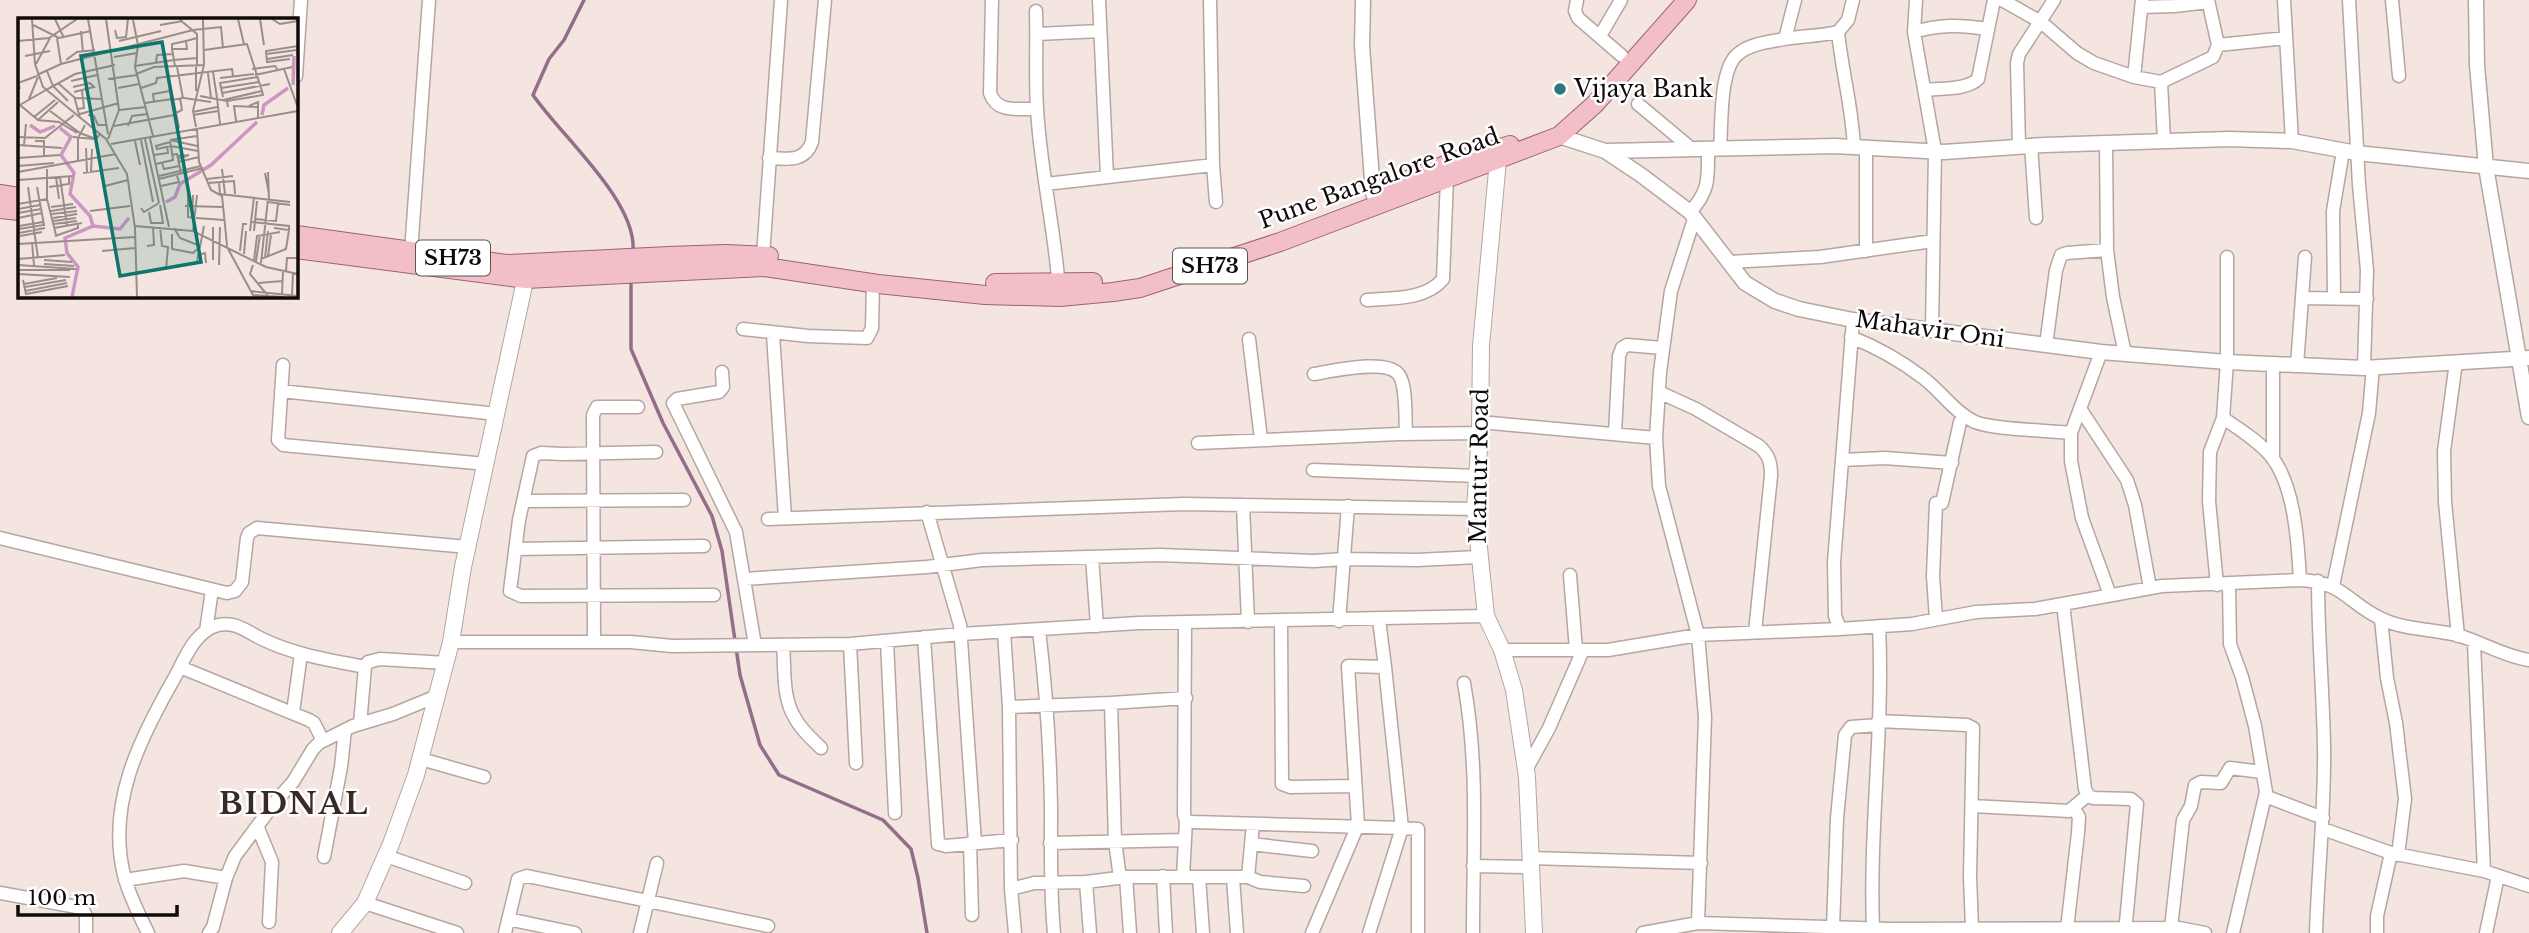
<svg xmlns="http://www.w3.org/2000/svg" width="2529" height="933" viewBox="0 0 2529 933" font-family="'Libre Baskerville',serif">
<style>
.lines{fill:none;stroke-linecap:round;stroke-linejoin:round}
.stream{stroke:#936d8a;stroke-width:3.5}
.minor-casing{stroke:#b4a6a1;stroke-width:15}
.tertiary-casing{stroke:#b4a6a1;stroke-width:17}
.secondary-casing{stroke:#b4a6a1;stroke-width:18}
.primary-casing{stroke:#9d636e;stroke-width:20}
.minor{stroke:#fff;stroke-width:12}
.tertiary{stroke:#fff;stroke-width:14}
.secondary{stroke:#fff;stroke-width:16}
.primary{stroke:#f2bec8;stroke-width:18}
.poi-dot{fill:#2e777f;stroke:#fff;stroke-width:2.5}
.labels{text-anchor:middle;stroke-width:5;stroke-linejoin:round;paint-order:stroke}
.shield{fill:#fff;stroke:#585454;stroke-width:2}
.shield-label{font-size:21px;font-weight:bold;fill:#100b0a}
.poi-label{font-size:23px;fill:#100b0a;stroke:#fff;text-anchor:start}
.street-label{font-size:23px;fill:#100b0a;stroke:#fff}
.district-label{font-size:30px;font-weight:bold;letter-spacing:2px;fill:#362b27;stroke:#fff}
.inset-river{fill:none;stroke:#cb97c1;stroke-width:3.5}
.inset-road{fill:none;stroke:#998e8a;stroke-width:2}
.view{fill:#0f766e;fill-opacity:0.15;stroke:#0f766e;stroke-width:3.5}
.inset-edge{fill:none;stroke:#100b0a;stroke-width:3.5}
</style>
<rect width="100%" height="100%" fill="#f4e5e0"/>
<g class="lines">
<path class="stream" d="M584,0l-20,40 -15,19 -16,36c28,41 104,106 100,156
M631,280v69l32,74 49,93 10,35 18,124 20,70 19,30 104,45 28,29 7,29 9,55"/>
<defs>
<path id="minor" d="M992,0l-2,93c7,21 29,15 47,16
M1099,0l8,177
M1210,0l3,165 3,37
M1577,0l-2,11 3,7 44,38
M1916,0l-2,32 21,119 -3,179
M2002,0l39,22 36,31 17,10 40,14
M2142,0l-8,77 27,5 52,-25 5,-12 -10,-45
M2284,0l8,141
M2349,0l10,185 8,85 -3,98
M2392,0l7,76
M2141,7l34,-1 33,-4
M1036,11c1,33 -1,65 1,97 3,61 18,121 22,182
M1838,32c4,40 14,74 16,115
M1914,32c27,-8 47,-7 74,-3
M1037,34l63,-3
M1600,36l21,-36
M1785,39l10,-39
M2218,45l68,-7
M296,76l5,-76
M2161,82l3,59
M1925,90c16,-2 42,0 53,-11l16,-79
M1638,104l54,45
M2106,144l1,106 6,47 12,57
M2031,145l5,73
M2019,146l-2,-83 2,-9 35,-54
M1720,149c2,-24 -1,-80 18,-95 11,-10 31,-12 46,-15 18,-3 37,-3 54,-7l10,-12 5,-20
M769,158c19,1 36,4 43,-16l13,-142
M1046,184l167,-19
M1690,212c20,-21 18,-35 18,-63
M1694,219l-23,72 -11,81 -4,66 3,48 39,149 7,82 -7,206
M1866,251v-103
M411,252l18,-252
M763,256l18,-256
M1729,262l91,-5 113,-16
M2302,298l65,1
M2334,298l-1,-87 10,-60
M1367,300c25,-2 59,0 76,-21l4,-101
M743,329l65,7 59,2 5,-10 1,-45
M773,334l12,184
M1851,337c25,10 50,24 71,40 18,13 32,35 53,45 20,8 72,8 96,11
M1249,339l12,100
M2046,345l10,-75 5,-15 6,-2 40,-3
M2101,352l-30,81v28l11,57 28,77
M2456,362l-12,89 1,51 13,134
M283,365l-5,75 5,5 203,19
M2297,365l8,-108
M722,372l1,15 -4,5 -42,7 -4,4 63,129 19,113
M1314,374c18,-3 74,-16 85,1 8,11 6,45 7,59
M281,391l216,23
M1661,393l35,16 63,37c10,9 12,16 12,30l-16,156
M2081,410l46,70 8,25 15,83
M2223,418c16,11 34,22 47,37 25,29 28,89 30,125
M1480,422l176,16
M1615,433l4,-77 3,-8 5,-3 36,3
M1198,443l201,-9 81,-1
M656,452l-93,2 -22,-1 -8,3 -14,64 -9,71 11,5 193,-1
M2273,457v-93
M1842,460l43,-2 67,5
M1313,470l164,6
M523,501l161,-1
M1942,503l18,-81
M1243,505l5,117
M927,512l33,113 15,218
M768,519l416,-15 291,5
M0,538l227,55 8,-2 7,-9 5,-44 2,-5 8,-5 211,19
M515,549l189,-3
M1092,557l5,69
M1570,575l6,75
M744,579l183,-12 55,-7 178,-5 154,6 30,-2 73,1 61,-3
M2229,584l1,60 12,33 13,49 11,66 -33,141
M2217,585l-8,-84 1,-49 13,-34 4,-56v-105
M2333,586l36,-173 4,-46
M2063,604l22,185 3,6 5,3 38,1 6,5 -12,129
M1936,619l-3,-43 3,-73
M2381,619l6,59 9,45 9,76 -7,56
M1379,620l6,47
M1339,621l9,-115
M1281,622l1,162 8,3 65,-1
M1185,623l-1,192 2,6 7,1 209,6 -17,-161 -37,-1 10,159 -46,108
M1840,629l-5,-13 -1,-54 19,-242
M1039,630c7,59 11,118 12,178 0,42 -1,83 3,125
M206,631l6,-41
M1004,632l5,75 2,182 4,44
M924,637l14,207 8,2 66,-6
M887,641l8,172
M451,642h180l41,4 178,-2 111,-10 178,-11 347,-7
M594,642l-1,-227 4,-8h41
M2474,643l10,228
M850,644l6,119
M783,645c2,23 -1,53 12,73 6,12 17,21 26,30
M1502,650h106l90,-15 142,-6 72,-5 64,-12 59,-3 127,-23 138,-6c45,2 48,24 82,39 23,11 50,10 75,16 25,7 46,21 72,25
M180,667l129,53 5,3 9,18
M1464,683c15,83 9,166 9,250
M1009,707l102,-4
M293,712l8,-58
M1878,721l89,4 6,3 -3,149 2,51
M360,724l5,-57 3,-5 12,-3 66,4
M421,759l63,18
M1526,770l23,-42 34,-78
M2265,796l58,22
M1972,806l97,5 19,-16
M258,828l14,34 -3,60
M2323,829l68,24 -14,63v17
M970,843l2,72
M1050,843l134,-3
M1251,844l61,7
M2391,853l93,18 45,15
M386,856l79,27
M324,857l17,-90 4,-37
M1530,858l171,5
M1473,866l57,1
M1163,876l3,57
M1126,877l4,56
M1183,877l3,-57
M1199,877l4,56
M1248,877l12,5 44,4
M1120,878l-5,-37 -4,-138 75,-5
M1233,878l4,55
M125,880l59,-9 42,7
M1086,882l4,51
M1011,889l23,-6 52,-1 40,-5h122l5,-53
M0,893l82,15 4,8v17
M365,903l92,30
M508,919l67,14
M1833,927l4,-109 8,-83 6,-8 27,-2
M1873,928c-4,-100 11,-201 6,-302
M2171,928l12,-108 8,-14 4,-21 6,-3 20,1 9,-15 32,4
M2067,929l11,-96 1,-16 -5,-8
M148,933c-8,-17 -18,-36 -23,-54 -20,-73 15,-141 50,-202 10,-19 20,-46 43,-52 18,-4 29,7 44,14 33,16 68,21 103,28
M209,933l4,-6 13,-49 9,-22 41,-55 17,-19 20,-33 6,-6 34,-17 40,-12 44,-18
M505,933l13,-54 9,-3 241,50
M640,933l17,-70
M1369,933l33,-105 16,1v104
M1643,933l55,-10 192,6 289,-1 26,5
M2316,933c2,-62 9,-124 8,-187 -1,-55 -6,-110 -6,-165
M2486,933l12,-57"/>
<path id="tertiary" d="M1363,0l-1,46 11,147 4,11
M2476,0l1,65 9,102 43,250
M1559,136l46,15 36,24 49,37 55,71 30,18 24,8 54,11 248,32 126,10 137,6 165,-10
M1606,151l229,-5 109,6 100,-7 185,-6 63,2 65,12 172,18"/>
<path id="secondary" d="M1498,160l-17,186 -1,87 -5,76 11,107 16,34 12,40 13,87 7,156
M340,933l25,-30 26,-59 25,-69 35,-133 12,-75 65,-300"/>
<path id="primary" d="M1385,189l70,-28 55,-16
M0,194l19,3
M0,209l19,2
M296,235l210,29 163,-8 57,-2 43,2
M296,249l230,30 239,-12 113,17 107,11 75,2 53,-5 27,-4 140,-46 279,-106 36,-32 92,-104
M995,283l98,-1"/>
</defs>
<use href="#minor" class="minor-casing"/>
<use href="#tertiary" class="tertiary-casing"/>
<use href="#secondary" class="secondary-casing"/>
<use href="#primary" class="primary-casing"/>
<use href="#minor" class="minor"/>
<use href="#tertiary" class="tertiary"/>
<use href="#secondary" class="secondary"/>
<use href="#primary" class="primary"/>
</g>
<circle class="poi-dot" cx="1560" cy="89" r="7"/>
<g class="labels">
<g class="shield">
<rect x="416" y="240.5" width="74" height="35" rx="5"/>
<rect x="1173" y="248.5" width="74" height="35" rx="5"/>
</g>
<g class="shield-label">
<text x="453" y="265">SH73</text>
<text x="1210" y="273">SH73</text>
</g>
<g class="poi-label">
<text x="1574" y="97">Vijaya Bank</text>
</g>
<g class="street-label">
<text transform="translate(1379 178) rotate(-20)" y="8">Pune Bangalore Road</text>
<text transform="translate(1930 329) rotate(8)" y="8">Mahavir Oni</text>
<text transform="translate(1479 466) rotate(-89)" y="8">Mantur Road</text>
</g>
<g class="district-label">
<text x="294" y="814">BIDNAL</text>
</g>
</g>
<g transform="translate(18 18)">
<rect width="280" height="280" fill="#f4e5e0"/>
<path class="inset-river" d="M275,67l1,-29M244,97l2,-10 24,-17M12,107l10,7 15,-6M42,110l11,9 -10,18 13,18 -4,21 20,22 3,10 -28,12 2,15 11,14 -6,30M148,184l9,-5 5,-13 31,-19 46,-43M75,208l27,3 9,-11"/>
<path class="inset-road" d="M14,1l3,45 8,23 63,52 21,35 8,54 2,69M37,1l9,19M70,1l20,115M88,1l13,91 -11,29M161,1l18,15v31M220,1l6,25M242,1l4,26M254,1l8,5 18,-3M115,2l5,25 -3,22 18,69M15,7l26,13 32,-7M142,7l23,-4M97,12l2,8 9,-1 2,-18M63,13l2,21M39,20l4,26M0,23l31,-3 28,-19M101,23l42,-10M168,23l-14,3v5h15l-1,-8 11,-3M154,31l2,11 23,-2M186,32l43,-6 15,47M248,36l31,-4M7,38l25,-5M96,39l23,-4M249,41l26,-4M272,41l-23,3 -1,-11 32,-5M48,42l11,-8 18,-2M138,44l1,-7 16,-1M18,46l14,-26M117,48l39,-6 1,7M149,50l12,60M234,51l23,-3 3,4M266,51l14,39M29,53l6,15 15,15M195,54l4,26M190,55l3,25M118,56l18,-7 50,-2M19,57l24,-11 132,-34 28,-3 2,21M237,57l37,-8M202,60l34,-4M90,61l29,-4M53,63l26,-6M40,65l17,15 26,1M55,69l17,-4 4,4 -20,5M100,70l21,-4M123,70l15,-5 1,-5 75,-9 1,7M203,70l38,-6M2,71l-2,-6 19,-7M28,72l29,-16 40,-9M178,73v-26M204,75l48,-9M56,78l6,22M182,78l27,5 1,6M205,79l-3,-14 37,-6M166,80l27,4M199,80l3,26M11,81l9,-22M154,82l11,-2 -6,-31M205,82l39,-9 1,4 -36,6M136,84l-1,-8 17,-3M127,85l27,-4M2,87l18,15 20,-18M0,88l28,-16M231,88l9,-4v16M60,91l6,-1 -2,-17M101,92l27,-3M32,93l30,22 16,6 4,-5M175,94l24,-5M62,96l39,-11M156,96l8,-4 -2,-12M70,97l6,1 4,9h8M175,97l25,-4M16,99l21,-17M19,102l22,2 18,11M218,103l-2,-15 24,1M96,108l60,-11M110,108l4,-10 16,-2M178,109l-3,-16 11,-46 -1,-46M179,111l2,33 12,28 11,6 5,49M179,118l-27,4 27,6M0,119l27,1 29,-23M55,119l21,2M132,120l19,89M127,121l14,64M123,122l12,62M17,123h9v15M117,123l5,24M93,126l187,-33M0,127l44,3M6,127l2,-21M68,130l1,24M136,137l14,-2 -1,-7M154,137l5,-1 4,19M159,138l12,-1 -11,4M0,140l42,-3M60,143v-23l7,-13M160,144l21,-5M144,145l2,6 15,-3M138,146l17,-4 -2,-14 -1,-4 -14,4 1,3 14,-3 27,5M0,148l36,-3M204,151l3,25M0,154l98,-18M73,154l1,-23M250,154l1,27M65,155l36,-5M247,155l4,21M141,158l42,-10M38,159l3,22M42,159l7,49M141,161l44,-11M189,161l26,-3M0,162l55,-4M201,164l1,12 70,8M190,165l26,-2 1,13M87,168l23,-6M143,168l18,-4 -2,-6M10,169l10,71M31,169l20,-3v-8M170,177v22l6,1M29,181l9,36M250,184l22,3M0,186l29,-5v-30M167,188l38,1M33,189l22,-3M123,190l3,4 15,-9M0,191l22,-4M33,193l25,-4M72,193l40,-5M131,194l2,11h12l-3,-18M0,195l23,-4M34,196l25,-3M0,200l24,-5M35,200l24,-4M174,200l1,-23M178,200l28,2M237,201l21,2 2,-17M35,203l23,-3M233,204l38,4v4M36,206l23,-3M1,208l24,-4M117,208l58,5 73,36 32,7M142,209l2,19 6,1 -2,23M36,210l28,-5M156,210l6,10 20,8M1,211l25,-4 -7,-38M175,213l4,-36M232,213l4,-34M236,213l3,-30M1,215l26,-5M154,216v15l21,4 7,-6 4,-21M2,218l22,-4M37,218l23,-8v-4M14,224l2,24M0,226l117,-7M208,227l28,52M129,228l7,-1 -1,-18M84,233l33,-3M222,233l3,-27h4M226,236l2,-23M250,238l3,-21M247,240l3,-27M0,241l47,-4M243,241l25,-10 3,-19 -15,-2M26,242l28,2M195,242v-33M236,242l3,-24 23,-4M238,243l4,-26M179,245l1,-8 7,-2 1,10M243,245l7,-64M26,246l30,2M0,247l58,4M201,247l1,-38M235,247l-3,9 19,23M0,252h52M268,253l1,-13h11M0,256l52,3M5,262l3,14 42,-8M241,265l23,-2M6,266l33,-6M7,269l41,-7M7,273l42,-8M232,273l48,5M264,276l1,-23M235,277l30,2M274,277l1,-22"/>
<path class="view" d="M144,24l39,220 -81,14 -39,-220z"/>
<rect width="280" height="280" class="inset-edge"/>
</g>
<path d="M18 905v10h159v-10" fill="none" stroke="#100b0a" stroke-width="3.5"/>
<text x="28" y="905" font-size="21" fill="#100b0a" stroke="#ffffff" stroke-width="5" paint-order="stroke">100 m</text>
</svg>
